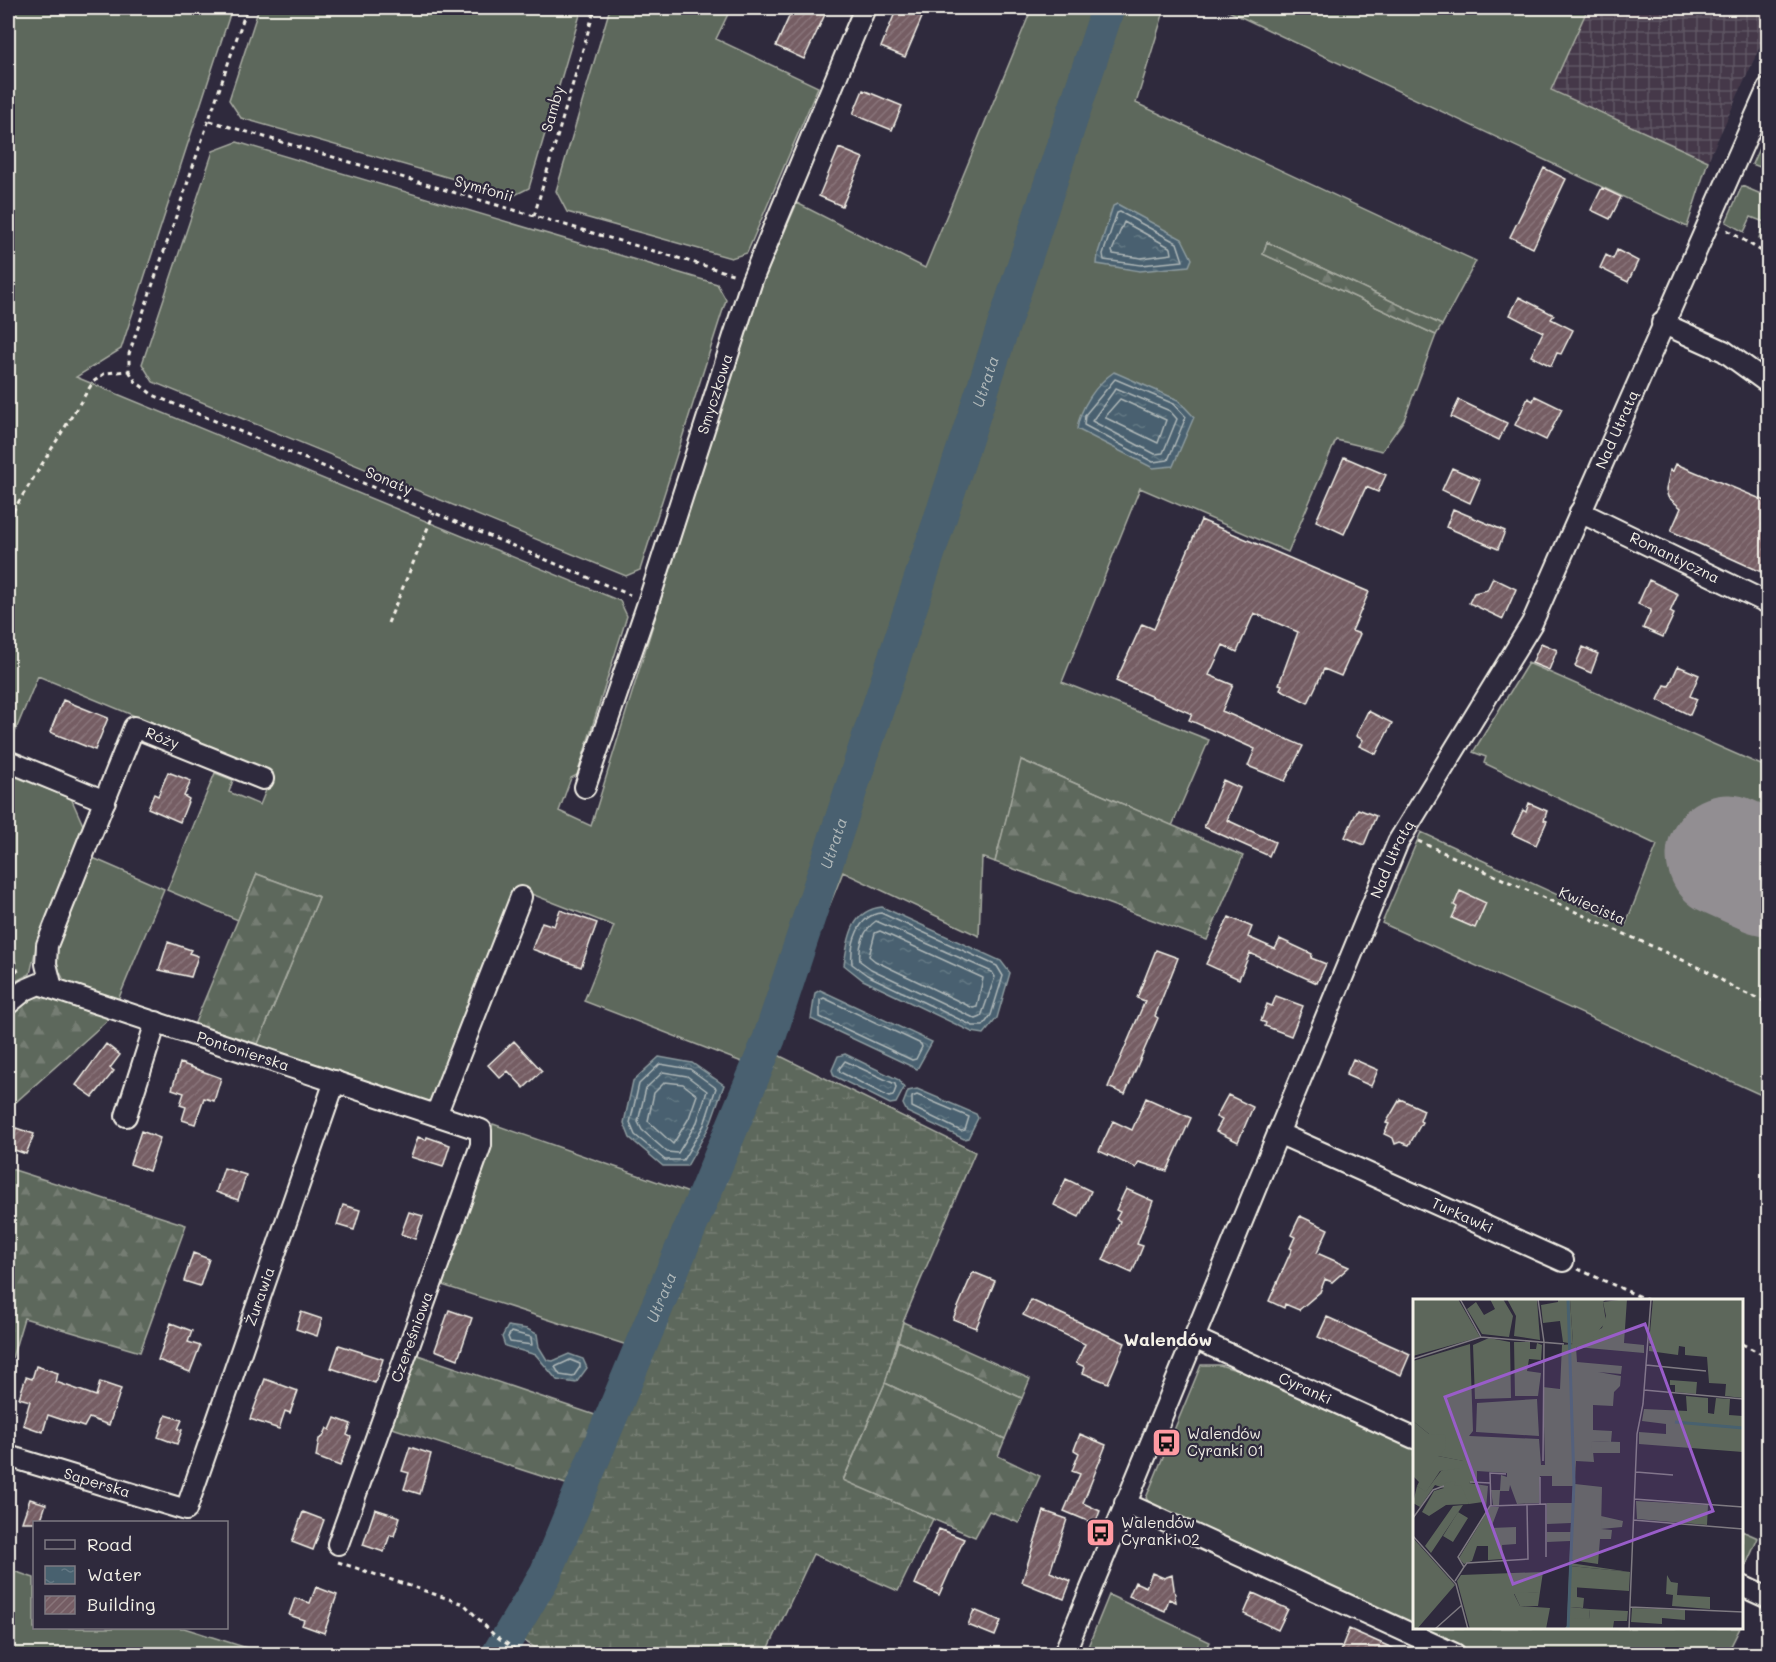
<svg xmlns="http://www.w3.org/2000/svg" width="1776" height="1662" viewBox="0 0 1776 1662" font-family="Mali,sans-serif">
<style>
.industrial{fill:url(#industrial-grid)}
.grass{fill:#5d675b;stroke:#a8aca2;stroke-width:1.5}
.forest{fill:url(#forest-firs);stroke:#a8aca2;stroke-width:1.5}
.wetland{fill:url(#wetland-marsh);stroke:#a8aca2;stroke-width:1.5}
.water{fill:url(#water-ripples);stroke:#8d9b9f;stroke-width:1.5}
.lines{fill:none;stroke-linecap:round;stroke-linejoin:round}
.shore{stroke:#afb7b8;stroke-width:1.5}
.river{stroke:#48616f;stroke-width:33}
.runway{stroke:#928e92;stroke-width:123}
.building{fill:url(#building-hatch);stroke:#f4f1e8;stroke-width:1.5}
.minor-casing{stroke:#f4f1e8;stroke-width:24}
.path{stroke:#f4f1e8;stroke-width:3;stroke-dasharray:4.5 4.5;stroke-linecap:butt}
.minor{stroke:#2f2a3d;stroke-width:20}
.labels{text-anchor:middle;stroke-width:4.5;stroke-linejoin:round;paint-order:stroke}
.street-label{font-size:15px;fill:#f4f1e8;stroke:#2f2a3d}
.poi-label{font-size:15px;fill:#f4f1e8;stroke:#2f2a3d;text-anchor:start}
.water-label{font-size:16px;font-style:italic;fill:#afb7b8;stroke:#2f2a3d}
.quarter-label{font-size:18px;font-weight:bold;fill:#f4f1e8;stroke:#2f2a3d}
.inset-river{fill:none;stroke:#48616f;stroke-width:3}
.inset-road{fill:none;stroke:#7e7a81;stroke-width:1.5}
.view{fill:#995dc9;fill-opacity:0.15;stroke:#995dc9;stroke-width:3}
.inset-edge{fill:none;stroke:#f4f1e8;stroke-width:3}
</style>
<defs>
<pattern id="industrial-grid" width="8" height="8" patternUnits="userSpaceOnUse" patternTransform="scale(1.5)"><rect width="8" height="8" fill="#443949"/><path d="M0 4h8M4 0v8" fill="none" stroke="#605663"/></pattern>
<pattern id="forest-firs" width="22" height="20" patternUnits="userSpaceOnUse" patternTransform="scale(1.5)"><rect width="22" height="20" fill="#5d675b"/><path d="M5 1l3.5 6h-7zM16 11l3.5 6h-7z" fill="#757d73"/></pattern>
<pattern id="wetland-marsh" width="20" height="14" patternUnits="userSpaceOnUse" patternTransform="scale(1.5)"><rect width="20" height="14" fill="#5d675b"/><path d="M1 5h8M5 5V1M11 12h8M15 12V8" fill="none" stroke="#757d73"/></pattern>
<pattern id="water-ripples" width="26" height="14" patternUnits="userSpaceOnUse" patternTransform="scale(1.5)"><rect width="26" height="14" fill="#48616f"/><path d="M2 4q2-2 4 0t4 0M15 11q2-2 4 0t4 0" fill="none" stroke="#637884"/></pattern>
<pattern id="building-hatch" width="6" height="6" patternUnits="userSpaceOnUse" patternTransform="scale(1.5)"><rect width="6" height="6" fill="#755d64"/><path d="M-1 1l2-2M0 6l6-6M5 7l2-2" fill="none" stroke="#89757a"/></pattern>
</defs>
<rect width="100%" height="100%" fill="#2f2a3d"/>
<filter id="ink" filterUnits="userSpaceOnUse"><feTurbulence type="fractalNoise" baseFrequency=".0167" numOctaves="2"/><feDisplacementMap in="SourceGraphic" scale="12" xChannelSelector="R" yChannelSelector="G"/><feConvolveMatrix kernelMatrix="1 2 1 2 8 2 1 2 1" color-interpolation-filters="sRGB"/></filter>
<g filter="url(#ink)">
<path class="industrial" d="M1588,8h180v21l-60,132 -157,-71z"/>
<path class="grass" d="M8,8h224l-111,341 -45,28 544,224 7,15 -50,159 -6,3 -12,33 32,15 145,-470 28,-77 33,-76 128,65 107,-260h133l-29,95 340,158 -34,64 -175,-83 -4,12 173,81 -32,85 -22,31 -46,-11 -48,112 -148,-64 -78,194 147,58 -37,86 -150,-66 -27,102 -13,-5 -3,79 -136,-64 -192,476 -107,247 -33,59h-19c58,-93 96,-206 138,-308l-194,-63 57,-159 199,70 55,-130 -163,-63 30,-75 -98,-38 -84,215 -175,-57 62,-149 -62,-23 -19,46 -71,-30 48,-117 18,7 -4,12 31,13 13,-32 -235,-97 -30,73z
M259,8h323l-53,180 -16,8 -272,-78 -12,-18z
M610,8h121l-15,31 102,48 -71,166 -16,5 -164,-46 -11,-21z
M1222,8h366l-37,82 157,71 -21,66z
M1768,128v42l-16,-6z
M237,142l480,142 9,16 -86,270 -14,6 -473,-194 -11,-18 71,-213z
M1742,186l26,11v47l-9,-6 5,-16 -13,-5 -7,15 -18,-10z
M1528,663l240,105v330l-386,-175 39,-91 204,94 32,-81 -173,-82 2,-6 -13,-5z
M8,774l63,24 12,27 -44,111 -9,38 -22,11z
M93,858l71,31 -46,111 -52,-16 -13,-25z
M898,1341l124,57 -17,41 -120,-56z
M1201,1365h19l29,9 165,74v179l-262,-120 -6,-9z
M1742,1531l16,7 -15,34 -1,-1z
M8,1569l26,9v50h150l82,26h-258z
M1109,1595l101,47 -6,12h-119z
M1415,1628h325l-13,26h-252z"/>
<path class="forest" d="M1267,242l175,83 -6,10 -173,-81z
M1021,760l222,96 -36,84 -212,-78z
M257,874l62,23 -62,149 -63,-21z
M36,993l23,5 51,20 -102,91v-93z
M8,1168l178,57 -46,127 -116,-34 -16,54z
M903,1322l127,57 -8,19 -124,-57z
M412,1353l189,64 -29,69 -186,-60z
M885,1383l120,56 -7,17 42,20 -21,47 -30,-12 -14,26 -132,-56z"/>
<path class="wetland" d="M772,1052l203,100 -72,170 -18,61 -42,97 90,39 -35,72 -85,-37 -47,100h-221l-24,-15 23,-44 107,-247z"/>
<path class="water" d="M1117,204l65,35 10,20 -3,7 -49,5 -43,-7 1,-11 15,-47z
M1114,372l64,28 16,17 -21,49 -20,2 -76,-39c3,-21 19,-45 37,-57z
M882,907l119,54 9,12 -13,45 -13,16 -12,-2 -109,-52 -19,-15c4,-26 7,-55 38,-58z
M820,990l112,52 -15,27 -106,-50 4,-26z
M845,1054l54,26 5,8 -8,15 -6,1 -56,-28 -2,-6 6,-14z
M659,1057l33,6 32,22 -15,42 -22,39h-24l-33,-28 -6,-15 9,-42z
M917,1089l59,25 2,4 -10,20 -4,1 -57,-27 -4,-8 5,-13z
M508,1326l19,3 10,5 2,13 8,13 6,1 16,-7 14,5 4,9 -11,15 -19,-3 -21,-25 -31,-9 -3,-9z"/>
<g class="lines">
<path class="shore" d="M1120,212l57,31 6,18 -42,4 -37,-5 -1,-6 14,-41z
M1124,222l47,26 1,6 -31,4 -28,-4 -1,-3z
M1115,379l59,25 12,13 -18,43 -15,2 -69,-37 1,-10z
M1116,388l54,23 7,8 -14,34 -8,1 -63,-33z
M1120,399l46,21 -8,23 -52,-25v-3z
M881,913l116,53 6,10 -12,39 -8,11h-10l-106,-51 -15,-11c-2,-20 6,-49 29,-51z
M876,921l116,51 3,5 -14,40 -5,2 -105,-50 -11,-8c-2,-15 4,-32 16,-40z
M880,931l103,47 -6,29 -4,1 -98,-47 -6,-5 6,-23z
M824,998l97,46 1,3 -6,12 -4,1 -92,-43v-17z
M845,1061l50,23 1,4 -3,8 -4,1 -49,-25 -1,-3z
M660,1064l30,5 26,19 -12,37 -21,35h-18l-30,-25 -5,-12 9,-39z
M663,1072l24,4 20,15 -10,31 -19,31 -11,-1 -25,-22 -4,-8 8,-34z
M665,1082l18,2 14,11 -8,23 -16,26 -25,-23 6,-28z
M917,1095l52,22 -4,13 -4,1 -49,-24v-10z
M511,1332l20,5 1,8 -22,-3 -2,-5z
M570,1360l10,4v3l-7,10 -13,-2 -5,-8z"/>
<path class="river" id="s1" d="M498,1654l48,-81 223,-534 339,-1031"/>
<path class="runway" d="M1728,856l40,18"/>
</g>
<path class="building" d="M793,8h35l-24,51 -28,-13z
M897,8h29l-21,49 -24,-10z
M863,90l39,16 -10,24 -39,-16z
M839,148l24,10 -21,48 -23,-10z
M1544,168l22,11 -33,69 -23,-11z
M1602,188l19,9 -11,22 -19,-9z
M1617,250l21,11 -10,21 -28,-14 6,-13 7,4z
M1519,297l35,18 -3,4 22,11 -12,24 -4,-1 -6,13 -20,-10 12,-24 -33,-17z
M1535,396l27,13 -16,31 -31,-15 13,-27 5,3z
M1459,400l48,23 -8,17 -48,-23z
M1344,457l42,18 -8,17 -12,-5 -22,47 -28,-13z
M1676,464l92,38v73l-97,-44 10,-23 -13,-11 -2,-7 4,-20 3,1z
M1452,468l28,12 -10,23 -28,-13z
M1453,509l52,22 -7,18 -52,-22z
M1201,520l168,72 -17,39 8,3 -19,42 -17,-7 -16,34 -28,-14 2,-4 -3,-1 19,-52 -44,-19 -17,39 -14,-7 -14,30 24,10 -11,26 81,35 -18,35 -37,-15 7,-17 -66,-29 3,-6 -76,-33 26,-57 12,5z
M1493,578l23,11 -13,30 -34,-16 5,-10 13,-3z
M1649,580l29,14 -8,18 4,2 -11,23 -20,-9 8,-18 -13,-6z
M1541,643l16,7 -8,20 -17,-7z
M1583,647l15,7 -7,19 -16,-7z
M1678,666l21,9 -9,21 7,3 -7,16 -32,-15 7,-15 4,1z
M63,700l45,18 -13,32 -45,-18z
M1368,711l24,12 -16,31 -17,-8 4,-6 -7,-4z
M168,772l23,9 -7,15 5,3 -9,23 -32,-14 6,-14 4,2z
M1223,780l17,8 -13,32 48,22 -6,14 -65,-29z
M1529,803l18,8 -3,9 3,1 -11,24 -24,-11 11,-24 3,2z
M1358,809l18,7 -12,29 -19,-8z
M1460,891l26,12 -11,25 -23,-10 5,-11 -3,-2z
M560,910l37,13 -16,44 -49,-18 10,-27 12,4z
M1229,917l23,10 -4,10 27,12 5,-10 32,15 -1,4 15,6 -9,19 -67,-30 -11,26 -33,-15z
M168,942l23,8 -2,3 9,3 -7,21 -32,-7z
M1156,950l22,8 -23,58 3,2 -33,76 -17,-7 37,-86 -8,-3z
M1276,996l27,10 -12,30 -26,-10 1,-3 -5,-2 6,-17 5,2z
M514,1041l28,30 -18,17 -16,-17 -8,7 -12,-13z
M106,1044l14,11 -10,13 4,3 -21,26 -17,-12z
M1353,1059l25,11 -7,16 -25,-11z
M180,1063l41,15 -7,23 -10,-3 -9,26 -13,-4 4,-13 -6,-2 4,-12 -12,-4z
M1228,1095l25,12 -15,35 -22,-11 6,-11 -6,-3z
M1146,1098l45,20 -24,53 -28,-9 -3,6 -37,-17 14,-30 19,9z
M1400,1099l24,11 -4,11 2,1 -13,23 -9,-3 -5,2 -2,-6 -9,-4 5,-10 -3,-1z
M16,1128l18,6 -8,20 -17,-6z
M141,1131l19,7 -11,33 -19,-7z
M418,1137l8,3 1,-3 23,8 -7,22 -32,-10z
M224,1168l22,7 -8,25 -22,-8z
M1066,1179l25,12 -12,26 -25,-12z
M1126,1189l27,12 -16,43 6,2 -11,27 -29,-13 17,-39 -4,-2 4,-7 -4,-2z
M343,1205l17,5 -6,20 -17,-5z
M409,1212l14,4 -8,23 -14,-5z
M1300,1216l28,13 -11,24 32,14 -17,15 -7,-3 -5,13 -21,18 -14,-6 -1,4 -15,-7 23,-52 -2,-1 5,-11 -4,-2z
M193,1253l16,6 -9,27 -16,-5z
M973,1272l22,9 -19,47 -23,-9z
M1031,1300l94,43 -17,40 -25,-10 2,-6 -9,-4 9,-19 -62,-29z
M449,1310l23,8 -14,41 -23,-9z
M301,1312l21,7 -5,17 -21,-7z
M1327,1317l83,37 -9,21 -83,-38z
M171,1323l21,8 -4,11 12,4 -10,26 -32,-12z
M339,1345l44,14 -8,24 -44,-15z
M36,1366l22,7 -2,9 40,14 4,-14 21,7 -12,36 -20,-7 -5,9 -36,-12 -5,17 -20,-7 7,-24 -11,-3 7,-21 6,2z
M265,1379l33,12 -8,22 -5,-2 -6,18 -29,-10z
M166,1415l16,5 -4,9 4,1 -5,14 -19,-7z
M335,1418l16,6 -4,11 4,2 -11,29 -24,-9 3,-18 4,-2 4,-9 3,2z
M1080,1434l26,11 -23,58 17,8 -5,13 -31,-13 16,-37 -8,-3 7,-18 -5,-3z
M410,1447l21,7 -11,40 -16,-5 5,-16 -7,-2z
M30,1499l16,5 -6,18h-18z
M375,1509l25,8 -6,19 -4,-1 -6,17 -21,-7z
M1044,1511l23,8 -17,53 21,9 -7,18 -42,-17z
M303,1512l21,8 -11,30 -21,-8z
M939,1529l25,10 -25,56 -24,-11z
M1152,1573l12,5 8,-3 4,27 -7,-3 -4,12 -36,-15 6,-14 11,5z
M316,1587l21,8 -13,38 -22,-8 2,-5 -15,-5 6,-17 15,5z
M1253,1593l35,16 -10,21 -34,-16z
M974,1610l27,11 -6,15 -27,-11z
M1349,1629l57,25h-67z"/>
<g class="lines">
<defs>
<g id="minor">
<path d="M1662,323l62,28 44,32"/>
<path id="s2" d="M1580,512l188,91"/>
<path d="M8,761l97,40"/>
<path id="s3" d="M585,787l63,-184 104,-323 113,-272"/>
<path id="s4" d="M52,988l-6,-24 1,-19 87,-218 129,52"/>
<path id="s5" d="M8,1004l17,-14 14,-6 442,146v15l-143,399"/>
<path d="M436,1115l85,-218"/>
<path d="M126,1116l30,-94"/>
<path id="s6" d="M1278,1133l285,128"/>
<path id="s7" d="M1194,1338l220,100"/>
<path id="s8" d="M8,1456l178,54 149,-429"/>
<path d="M1125,1503l330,151"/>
<path d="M1742,1586l26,12"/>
<path id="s9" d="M1064,1654l334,-812 134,-219 236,-535"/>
</g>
</defs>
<use href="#minor" class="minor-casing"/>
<path class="path" d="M1763,69l5,-12
M210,121l526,154
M534,216l61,-208
M1727,230l41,25
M129,371l7,11 17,13 477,200
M8,519l85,-137 12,-9 24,-2v-17l118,-346
M388,623l46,-110
M1418,841l289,130 27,17 34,15
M8,943l10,29
M1578,1269l69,31
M1742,1344l26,13
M338,1562l126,42 29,30 29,20"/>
<use href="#minor" class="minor"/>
</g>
</g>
<defs>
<symbol id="bus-square" viewBox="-11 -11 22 22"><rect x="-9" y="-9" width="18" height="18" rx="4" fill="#ff9aa2" stroke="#2f2a3d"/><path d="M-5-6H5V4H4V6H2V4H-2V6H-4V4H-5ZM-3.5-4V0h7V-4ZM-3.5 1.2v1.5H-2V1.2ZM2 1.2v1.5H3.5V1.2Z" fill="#111"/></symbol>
</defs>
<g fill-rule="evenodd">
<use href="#bus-square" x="1150" y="1426" width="33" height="33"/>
<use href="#bus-square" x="1084" y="1516" width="33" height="33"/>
</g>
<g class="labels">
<g class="street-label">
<text transform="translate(553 109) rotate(-74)" y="5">Samby</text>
<text transform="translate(484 189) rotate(16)" y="5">Symfonii</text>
<text dy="5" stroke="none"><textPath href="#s3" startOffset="414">Smyczkowa</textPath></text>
<text dy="5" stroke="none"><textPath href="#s9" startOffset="1346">Nad Utratą</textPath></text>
<text transform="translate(389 481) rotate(23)" y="5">Sonaty</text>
<text dy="5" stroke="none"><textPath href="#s2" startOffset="105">Romantyczna</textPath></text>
<text dy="5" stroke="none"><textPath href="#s4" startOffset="309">Róży</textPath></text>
<text dy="5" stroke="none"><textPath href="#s9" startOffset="860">Nad Utratą</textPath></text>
<text transform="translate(1592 906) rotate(24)" y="5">Kwiecista</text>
<text dy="5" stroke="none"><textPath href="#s5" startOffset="252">Pontonierska</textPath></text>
<text dy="5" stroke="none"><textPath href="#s6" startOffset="202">Turkawki</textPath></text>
<text dy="5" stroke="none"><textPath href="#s8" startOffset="412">Żurawia</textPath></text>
<text transform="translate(412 1337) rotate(-70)" y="5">Czereśniowa</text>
<text dy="5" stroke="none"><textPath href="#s7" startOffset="122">Cyranki</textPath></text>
<text dy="5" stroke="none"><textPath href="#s8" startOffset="93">Saperska</textPath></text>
</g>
<g class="poi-label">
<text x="1187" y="1439">Walendów<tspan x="1187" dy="17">Cyranki 01</tspan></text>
<text x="1121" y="1528">Walendów<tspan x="1121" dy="17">Cyranki 02</tspan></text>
</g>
<g class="water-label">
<text dy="6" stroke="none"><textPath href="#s1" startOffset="1365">Utrata</textPath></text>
<text dy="6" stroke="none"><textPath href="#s1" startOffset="879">Utrata</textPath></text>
<text dy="6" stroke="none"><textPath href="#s1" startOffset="393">Utrata</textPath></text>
</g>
<g class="quarter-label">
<text x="1168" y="1346">Walendów</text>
</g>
</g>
<g transform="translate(1413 1299)">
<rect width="330" height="330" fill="#2f2a3d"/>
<path d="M77,0h13l10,17 -4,21 -27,-3 -15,-25 9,-7 8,13 11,-6zM94,0h30l3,41 -26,-4 2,-20zM145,0h12l3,44 29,-15 4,-12 -3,-14 24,-3 -3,44 20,2v8l-68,-6 1,15 45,4 -1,8 -23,-2 23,4 -1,10 -6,6 -1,14 -20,-1v25l19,1 -1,11 -19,-1 2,21 -18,-1 -6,102 60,9 -60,-6 1,20 6,1v10l7,1 -1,10 -13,-1 19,12 1,-10 38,2 -1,10h-13l-1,7 5,1h-54l3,-3 4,-103 -24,1v-21h25l1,-17h-21v-10h-12l-1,27 -22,1 -7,-19 -1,6h-9l-1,14h-6l-2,-15h9l1,-15 6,2v-4l-30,-2v10l-8,2 19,3 -2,22 -3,-6 -14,2 -15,-18 -19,-1 -15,22 -7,-4 4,-17 9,5 15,-20 22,-10 -25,-5 -9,-22 -16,-13v-60l57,-17 3,87 -4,5 70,3 2,26h4l-2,-78 17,2 2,-44 11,-1 -10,-2 -3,-21 -17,2 -2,-18 17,-3zM240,0h90v99l-18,-2 1,-12 -17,-1 -2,-26 -22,-2v-8l-6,-1 -1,9 -29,-4v-5h5l-5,-3zM76,39l21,4 1,56 -36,1 -2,-54zM101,43h16v7h6l1,-6 5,2 -1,15 -12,-1 -2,12 14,2 -3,23h-23zM257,81l27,2 -1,12 -21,-2v-7h-5zM273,97l22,2v15l6,1 2,-16 14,1 -1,16 14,1v36l-104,-8v-12l27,2v-10l-24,-3 2,-12 43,2zM124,100l2,37 -63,-4 1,-29zM223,202l72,4 -1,20 -70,-6zM50,206l-32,48 -6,-7 28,-40zM130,273l-3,20 -26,2 6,12 30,2 -4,21h-76l-13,-48 4,-6zM254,276l4,7 7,1 -1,12 33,2v12l-38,-3 1,-11 -7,-1zM219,309l53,2v10l-23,-2v6l-31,-2z" fill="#5d675b"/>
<path d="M0,122l16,13 16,1 1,14 -8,7 26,5 -2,7 -22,3 -14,21 -9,-6 2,-4 -6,-6zM178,142l29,1v11h-28zM43,182l-2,5 7,-1 8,19 -23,1 -17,11 -7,-4 12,-21 10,-3 -9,-3zM77,208h9l-8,21 25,-1v17l-14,1 1,14 -15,1v-14h-11l-5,15 -8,3 -5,-6zM45,213l10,6 -15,24 -10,-6zM188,217l22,5 -1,6 -21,2zM134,233h24l-1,9 -23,1zM127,293l-2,14h-18l-6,-13z" fill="#5d675b"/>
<path d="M157,0h36l-3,3 3,20 -19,22 -14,-1zM162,185l27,3 -1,42 11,1 -1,9h-11l-2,25 -27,-4zM157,267l60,6 -1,19 -58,-4zM157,308l20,2 -1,10 -20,-1z" fill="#5d675b"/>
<path d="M0,0h45l22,38 -67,19zM0,239l42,47 -38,44h-4z" fill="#5d675b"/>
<path class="inset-river" d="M262,123l68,6M155,330l6,-147 -6,-183"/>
<path class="inset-road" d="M47,0l21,38M125,0l6,43 -1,119M0,60l68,-22 83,7M233,66l60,6M231,91l99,9M223,173l37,3M57,183l20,1M221,200l109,8M127,206v-28M78,207l-1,-33 16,1M0,219l20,-28 11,-4M220,221l110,9M0,237l43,48 12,45M51,268l3,-4 61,-4 -1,-54M42,282l9,-14 -6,-10 32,-51 56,-2v53M217,308l113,5M22,330l27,-24M216,330l8,-195 6,-30 8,-105"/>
<path class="view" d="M232,25l68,187 -200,73 -68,-187z"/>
<rect width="330" height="330" class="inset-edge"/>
</g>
<rect width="1776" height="1662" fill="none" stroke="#2f2a3d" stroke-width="30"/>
<rect x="15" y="15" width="1746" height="1632" fill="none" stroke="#f4f1e8" stroke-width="2" filter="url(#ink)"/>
<rect x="33" y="1521" width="195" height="108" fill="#2f2a3d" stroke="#7e7a81" stroke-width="1.5"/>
<rect x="45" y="1540" width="30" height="9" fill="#2f2a3d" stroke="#7e7a81" stroke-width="1.5"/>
<text x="87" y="1551" font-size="18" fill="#f4f1e8">Road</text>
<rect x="45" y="1566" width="30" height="18" fill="url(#water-ripples)" stroke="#7e7a81" stroke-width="1.5"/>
<text x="87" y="1581" font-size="18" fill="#f4f1e8">Water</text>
<rect x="45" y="1596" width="30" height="18" fill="url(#building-hatch)" stroke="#7e7a81" stroke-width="1.5"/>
<text x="87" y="1611" font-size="18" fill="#f4f1e8">Building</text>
</svg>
